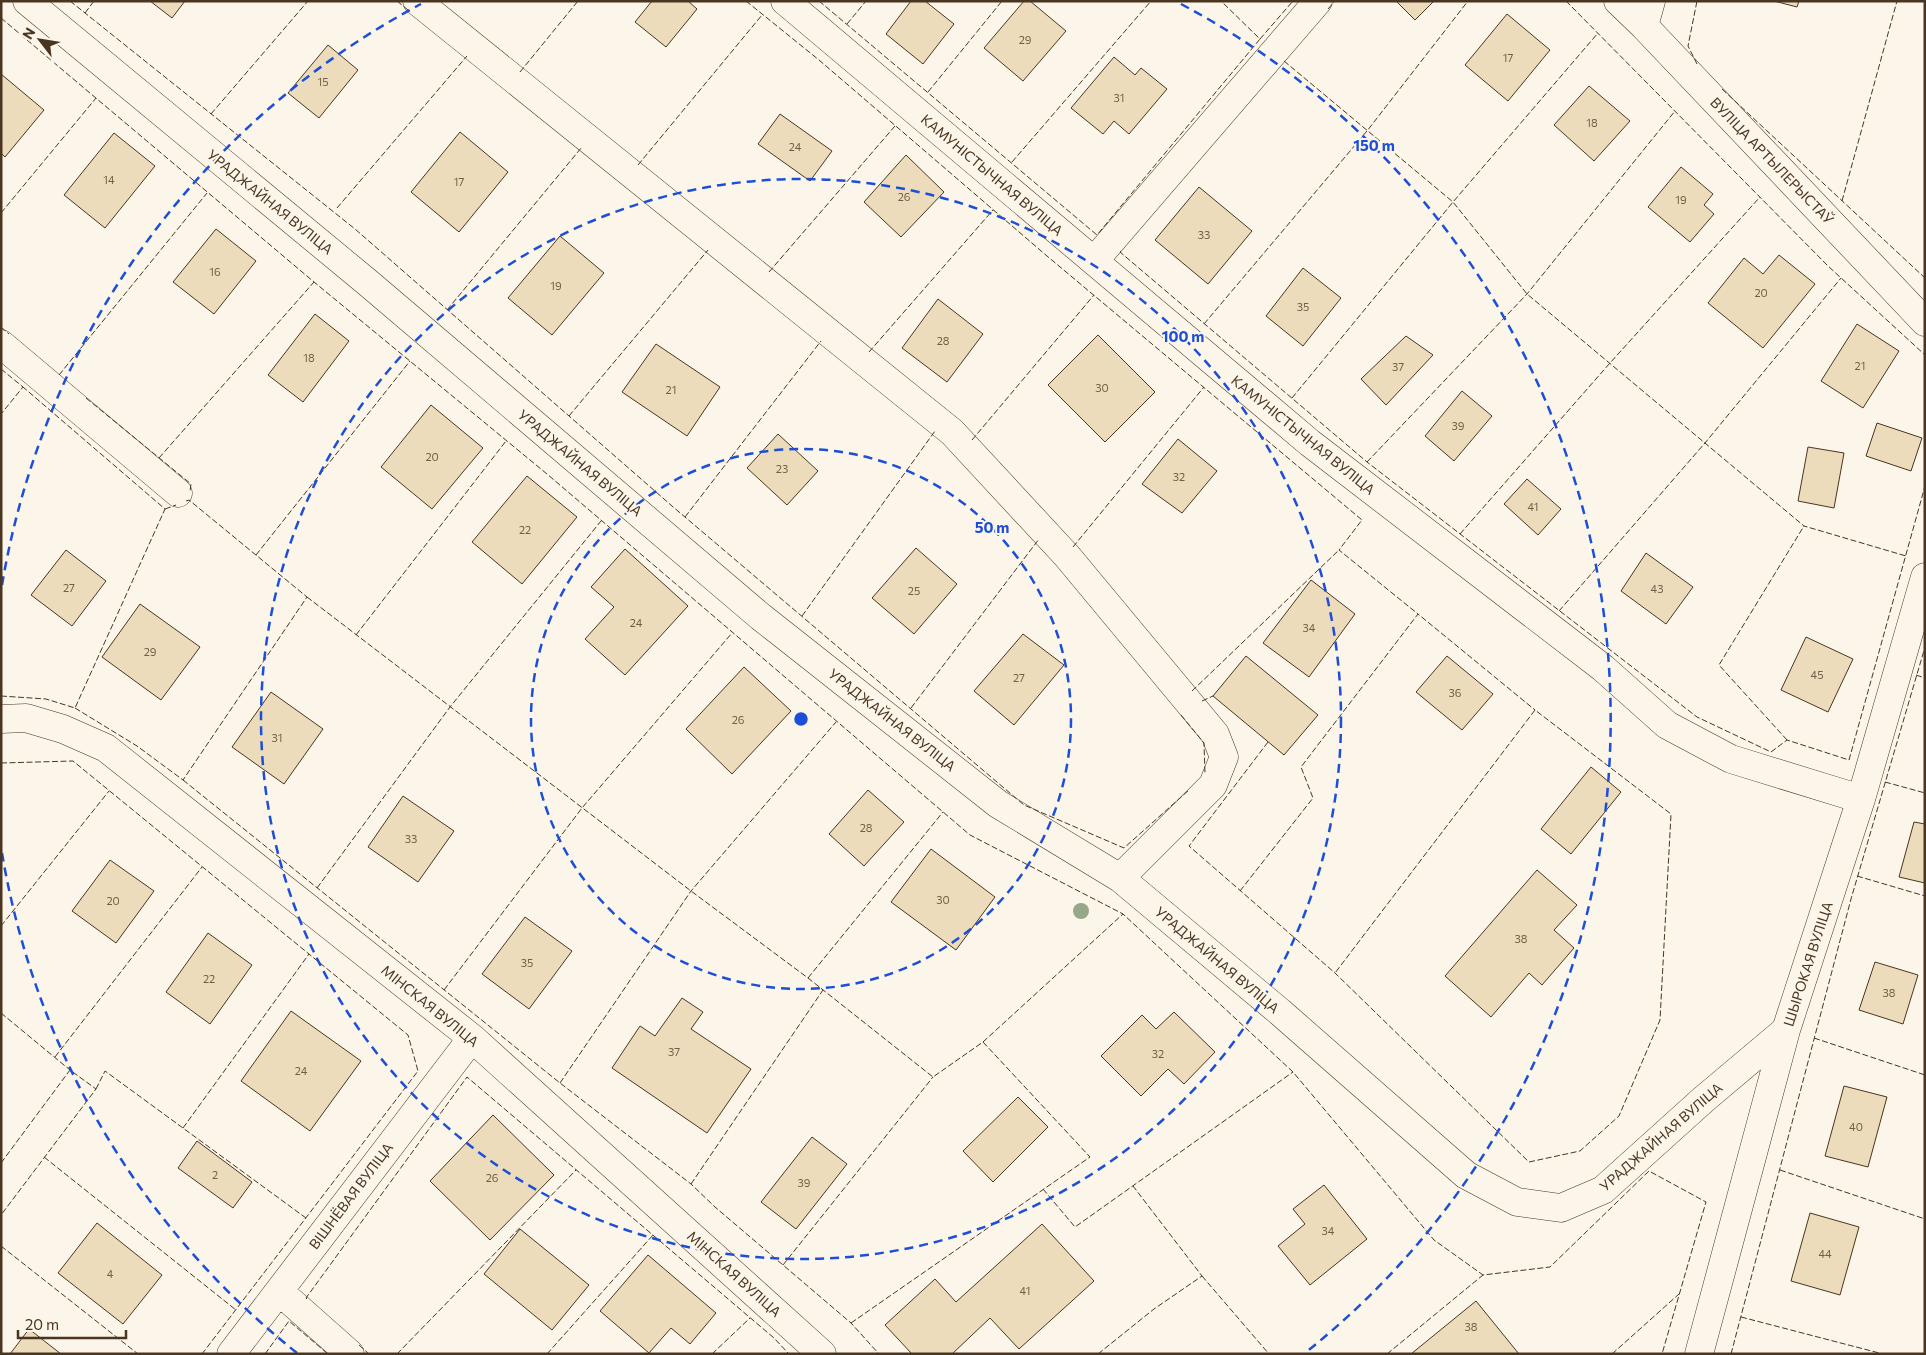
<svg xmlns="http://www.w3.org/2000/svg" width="1926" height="1355" viewBox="0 0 1926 1355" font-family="Commissioner,sans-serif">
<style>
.building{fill:#ecdcbc;stroke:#4a3520}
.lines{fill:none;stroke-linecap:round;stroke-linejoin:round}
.minor-casing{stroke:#4a3520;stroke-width:29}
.minor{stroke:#fbf6e9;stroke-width:28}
.fence{stroke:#4a3520;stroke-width:1;stroke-dasharray:6 2.5;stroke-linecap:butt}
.tree{fill:#96a887}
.ring{fill:none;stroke:#1d4ed8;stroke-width:2.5;stroke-dasharray:9 6}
.labels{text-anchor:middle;stroke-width:4;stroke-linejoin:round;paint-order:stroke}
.number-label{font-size:11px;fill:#725f47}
.street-label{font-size:14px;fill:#4a3520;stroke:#fbf6e9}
.centre{fill:#1d4ed8;stroke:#fbf6e9;stroke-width:2.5}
.ring-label{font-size:15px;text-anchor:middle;font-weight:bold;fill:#1d4ed8;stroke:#fbf6e9;stroke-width:4;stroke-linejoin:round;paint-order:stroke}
</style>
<rect width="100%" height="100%" fill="#fbf6e9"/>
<path class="building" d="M150,1h35l-13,17z
M652,1h36l9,8 -31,38 -31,-25z
M911,1h14l29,23 -31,40 -37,-30z
M1024,1h6l36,30 -43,50 -39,-33z
M1396,1h38l-19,19z
M1774,1h25l-2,6z
M1507,14l43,36 -42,51 -43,-36z
M328,45l30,25 -39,48 -31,-25z
M1114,57l21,18 6,-7 26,21 -38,45 -15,-13 -11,13 -32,-26z
M1,74l43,36 -39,47 -4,-4z
M1589,86l41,35 -36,40 -40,-36z
M780,114l52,37 -22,30 -52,-37z
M460,132l48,40 -49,60 -48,-40z
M114,133l41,33 -50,62 -41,-33z
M906,155l38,37 -43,45 -37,-35z
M1681,167l32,27 -9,11 10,9 -24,28 -42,-35z
M1199,187l53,44 -44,53 -53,-44z
M216,229l40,32 -42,53 -41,-32z
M560,236l44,37 -52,62 -44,-37z
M1779,255l36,29 -52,64 -55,-45 36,-45 19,16z
M1303,268l38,30 -38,48 -37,-30z
M938,299l45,35 -36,48 -45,-34z
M315,314l34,27 -46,61 -35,-27z
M1857,324l42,27 -36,57 -42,-27z
M1098,335l57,57 -50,50 -57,-57z
M1406,336l27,19 -47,50 -25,-26z
M656,344l64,43 -33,49 -65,-44z
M1462,391l30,25 -38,45 -29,-25z
M431,405l52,43 -51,61 -51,-42z
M1877,423l45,15 -11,33 -45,-15z
M778,434l40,37 -31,34 -40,-37z
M1178,439l39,32 -35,42 -40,-29z
M1808,447l36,6 -10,55 -36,-7z
M527,476l50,41 -55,67 -50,-42z
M1527,479l34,30 -23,26 -34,-31z
M916,548l41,36 -43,50 -42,-36z
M625,549l63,57 -63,69 -40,-36 29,-32 -23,-20z
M66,550l40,31 -34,45 -41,-31z
M1646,553l47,34 -27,37 -45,-33z
M1311,580l44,34 -46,63 -46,-34z
M140,604l60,43 -39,53 -59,-43z
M1023,634l41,31 -50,60 -40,-34z
M1806,637l47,22 -25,53 -47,-22z
M1246,656l72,59 -34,40 -71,-59z
M1447,656l46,38 -31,36 -46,-38z
M744,667l47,44 -59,63 -46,-45z
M271,692l52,37 -39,55 -52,-37z
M1591,767l30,25 -50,62 -30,-25z
M868,790l36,32 -40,44 -35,-32z
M403,796l51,35 -36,51 -50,-35z
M1914,822l11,2v59l-26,-6z
M931,849l64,48 -39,53 -65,-48z
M110,860l44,31 -38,52 -44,-32z
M1537,870l40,35 -23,25 20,18 -32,37 -13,-12 -38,44 -46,-41z
M525,917l47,34 -43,58 -47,-35z
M208,933l44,32 -42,59 -44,-32z
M1875,962l43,13 -15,49 -44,-14z
M682,998l21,14 -12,17 60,40 -44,64 -95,-65 28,-42 15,10z
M291,1011l70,50 -51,70 -69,-50z
M1174,1012l41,40 -31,32 -16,-15 -27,27 -40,-40 41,-41 14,14z
M1844,1086l43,11 -19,70 -43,-11z
M1018,1097l30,30 -55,55 -30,-31z
M493,1115l61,60 -64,65 -60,-59z
M812,1137l35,27 -51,65 -35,-27z
M197,1141l55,41 -19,26 -55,-40z
M1324,1185l43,54 -57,46 -32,-39 27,-22 -12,-15z
M1810,1213l49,14 -19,68 -49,-14z
M97,1223l65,52 -39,49 -65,-51z
M1042,1224l52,57 -75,68 -29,-31 -38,36h-40l-27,-29 50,-46 21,23z
M520,1229l69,56 -37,45 -68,-56z
M648,1255l68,58 -26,31 -19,-16 -22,25 -49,-42z
M1476,1301l43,53h-108z
M29,1329l32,25h-51z"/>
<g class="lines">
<defs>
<path id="minor" d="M27,1l340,281 394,335 237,187 122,74 160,134 186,163 51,27 44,6 42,-18 101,-91 82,-69
M417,1l535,431 115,124 148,178 9,23 -11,28 -93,93
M785,1l525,442 293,225 64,57 64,34 130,40
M1618,1l26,25 281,296
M1644,26l7,-25
M1094,261l224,-260
M1,344l177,149
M1,719l25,-1 37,11 43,19 366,290 350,316
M279,1291l71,63
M231,1354l241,-316
M1699,1354l87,-324 75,-231 64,-222"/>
</defs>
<use href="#minor" class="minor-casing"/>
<use href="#minor" class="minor"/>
<path class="fence" d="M70,1l285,228 317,277 352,299 100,43 65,-58
M397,1l11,9
M746,1l73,59 228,196 315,264 -23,30 79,64
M819,1l278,234 163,-196 -39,-38
M1566,1l262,265 97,89
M1328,9l7,-8
M85,13l9,-12
M1,18l313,264 233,192 423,361 153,79 170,158 141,168 49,35 67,-8 99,-96 57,31 -44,152
M847,24l19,-23
M1260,39l33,-38
M1284,61l169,141 74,92 277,232 102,30
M1697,64l-9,-18 9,-45
M520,72l58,-71
M1722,89l203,189
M928,92l74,-91
M211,114l97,-113
M1012,162l139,-161
M638,165l124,-150
M1842,201l55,-200
M337,208l130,-152
M1,213l95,-115
M1121,251l-1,1 247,210 330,255 74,35 16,-12 62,20 76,-274
M769,272l126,-146
M447,310l135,-163
M1204,324l163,-193 101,-130
M1,327l8,7
M869,352l124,-142
M1,369l22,18 -22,27
M59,375l148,-182
M86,398l105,86 -1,7
M1292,398l161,-196 145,-169
M569,416l139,-166
M972,440l122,-145
M159,458l155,-176
M1367,462l160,-168 148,-183
M165,509l11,-4
M685,517l136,-176
M1460,534l150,-171 150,-166
M1073,547l131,-160
M256,555l154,-194
M307,597l384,294 117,87 125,99 50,-35 107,115 -239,166
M1559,611l146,-168 136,-165
M802,616l133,-185
M356,635l150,-194
M1916,675l9,3
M1192,691l147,-141
M1,696l45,3 29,9 90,-199 -142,-122
M1202,701l11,-5
M75,708l62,38 46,34 124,-183 -118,-97 -3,1
M911,708l128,-169
M1181,715l23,28 1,31
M1787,740l-68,-75 85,-139
M1268,742l-79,104 146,127 194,189 51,-11 39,-35 41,-96 11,-206 -136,-104 -200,263
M1,763l72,-2 335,274 10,36 -216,283
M183,780l377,303 131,101 24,23 136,116 28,31
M1885,782l40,11
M1857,876l68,20
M317,888l133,-181 151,-186
M1240,891l73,-93 -12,-31 117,-153 117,96
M1,926l108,-135
M808,978l135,-166
M444,990l138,-182 150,-175
M1,1013l69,57
M1814,1038l111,37
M983,1042l140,-128
M55,1057l147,-190
M560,1083l131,-192 145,-169
M96,1089l9,-18 201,147
M183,1128l126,-174
M44,1157l192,153
M1,1163l69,-93 26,19 -95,126
M1780,1170l145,49
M691,1184l132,-194
M1043,1189l32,38 218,-155
M1,1246l137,108
M783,1265l150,-188
M1202,1276l67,78
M307,1299l-1,-1 161,-221 307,261 15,16
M1741,1317l142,37
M359,1345l10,9
M265,1354l24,-33 39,33
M397,1354l179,-184
M547,1354l106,-119
M712,1354l38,-36
M1098,1354l56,-45 48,-33 -69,-90
M1387,1354l96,-79
M1612,1354l67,-60
M1731,1354l120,-455 74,-252"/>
</g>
<circle class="tree" cx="1081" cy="911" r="8"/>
<g class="ring">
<circle cx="801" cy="719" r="270"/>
<circle cx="801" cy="719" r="540"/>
<path d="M297 1353A810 810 0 0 1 2 853M2 585A810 810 0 0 1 421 4M1181 4A810 810 0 0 1 1305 1353"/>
</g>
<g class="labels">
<g class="number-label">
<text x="1025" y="44">29</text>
<text x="1508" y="62">17</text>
<text x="323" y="86">15</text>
<text x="1119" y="102">31</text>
<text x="1592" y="127">18</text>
<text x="795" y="151">24</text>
<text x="109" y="184">14</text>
<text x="459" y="186">17</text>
<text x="904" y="201">26</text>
<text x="1681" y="204">19</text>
<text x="1204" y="239">33</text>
<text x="215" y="276">16</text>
<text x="556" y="290">19</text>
<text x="1761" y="297">20</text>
<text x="1303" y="311">35</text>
<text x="943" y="345">28</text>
<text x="309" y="362">18</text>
<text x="1860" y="370">21</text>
<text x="1398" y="371">37</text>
<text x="1102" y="392">30</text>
<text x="671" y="394">21</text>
<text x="1458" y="430">39</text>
<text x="432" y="461">20</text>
<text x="782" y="473">23</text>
<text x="1179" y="481">32</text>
<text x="1533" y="511">41</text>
<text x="525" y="534">22</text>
<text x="69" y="592">27</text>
<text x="1657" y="593">43</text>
<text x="914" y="595">25</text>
<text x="636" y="627">24</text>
<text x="1309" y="632">34</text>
<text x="150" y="656">29</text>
<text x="1817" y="679">45</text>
<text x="1019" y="682">27</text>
<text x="1455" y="697">36</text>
<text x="738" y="724">26</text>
<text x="277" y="742">31</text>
<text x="866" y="832">28</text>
<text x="411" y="843">33</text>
<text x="943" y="904">30</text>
<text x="113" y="905">20</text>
<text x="1521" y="943">38</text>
<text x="527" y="967">35</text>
<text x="209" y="983">22</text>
<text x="1889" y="997">38</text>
<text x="674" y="1056">37</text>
<text x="1158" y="1058">32</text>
<text x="301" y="1075">24</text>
<text x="1856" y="1131">40</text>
<text x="215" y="1179">2</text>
<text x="492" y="1182">26</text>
<text x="804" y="1187">39</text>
<text x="1328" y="1235">34</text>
<text x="1825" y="1258">44</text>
<text x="110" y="1278">4</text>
<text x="1025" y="1295">41</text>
<text x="1471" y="1331">38</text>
</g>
<g class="street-label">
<text transform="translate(1772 161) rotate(46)" y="5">ВУЛІЦА АРТЫЛЕРЫСТАЎ</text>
<text transform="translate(992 175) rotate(40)" y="5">КАМУНІСТЫЧНАЯ ВУЛІЦА</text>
<text transform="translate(270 202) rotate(39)" y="5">УРАДЖАЙНАЯ ВУЛІЦА</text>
<text transform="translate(1303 435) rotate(39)" y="5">КАМУНІСТЫЧНАЯ ВУЛІЦА</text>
<text transform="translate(580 463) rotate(40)" y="5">УРАДЖАЙНАЯ ВУЛІЦА</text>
<text transform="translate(892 720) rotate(38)" y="5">УРАДЖАЙНАЯ ВУЛІЦА</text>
<text transform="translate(1217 960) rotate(40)" y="5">УРАДЖАЙНАЯ ВУЛІЦА</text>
<text transform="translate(1808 964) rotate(-72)" y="5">ШЫРОКАЯ ВУЛІЦА</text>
<text transform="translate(430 1006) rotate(39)" y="5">МІНСКАЯ ВУЛІЦА</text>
<text transform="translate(1661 1137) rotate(-41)" y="5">УРАДЖАЙНАЯ ВУЛІЦА</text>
<text transform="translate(351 1196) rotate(-53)" y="5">ВІШНЁВАЯ ВУЛІЦА</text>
<text transform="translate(734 1274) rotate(42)" y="5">МІНСКАЯ ВУЛІЦА</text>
</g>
</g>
<circle cx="801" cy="719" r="8" class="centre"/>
<g class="ring-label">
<text x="1374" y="151">150 m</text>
<text x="1183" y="342">100 m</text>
<text x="992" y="533">50 m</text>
</g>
<rect width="1926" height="1355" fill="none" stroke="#4a3520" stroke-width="5"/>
<g transform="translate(40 40) rotate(301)" stroke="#fbf6e9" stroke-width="4" paint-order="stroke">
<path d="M0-4L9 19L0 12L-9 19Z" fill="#4a3520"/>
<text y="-8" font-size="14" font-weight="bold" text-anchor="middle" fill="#4a3520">N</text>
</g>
<path d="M18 1330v8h108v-8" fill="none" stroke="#4a3520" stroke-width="2.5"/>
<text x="25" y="1330" font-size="15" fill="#4a3520" stroke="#fbf6e9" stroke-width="4" paint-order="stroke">20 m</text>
</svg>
